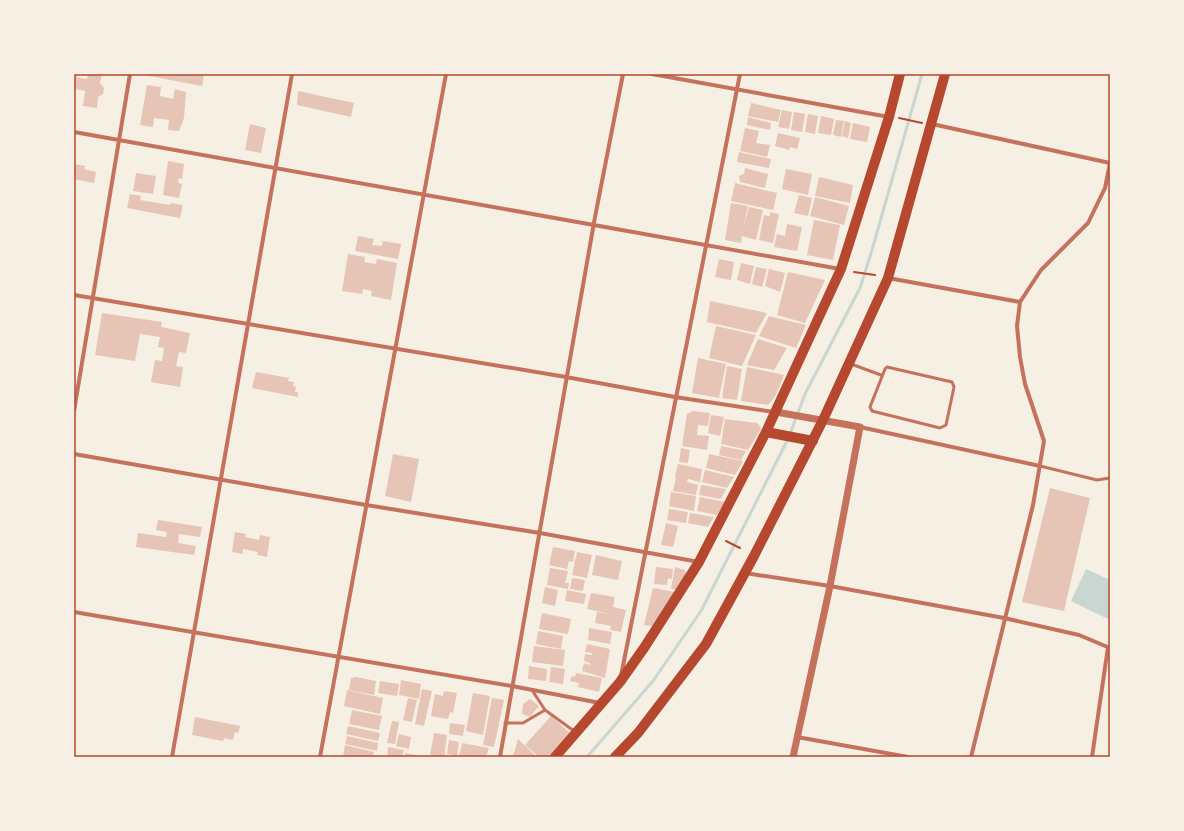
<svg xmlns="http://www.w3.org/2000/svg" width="1184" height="831" viewBox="0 0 1184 831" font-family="Jost,sans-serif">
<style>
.water{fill:#c9d6d2}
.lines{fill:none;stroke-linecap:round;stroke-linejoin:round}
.stream{stroke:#c9d6d2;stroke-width:3}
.building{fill:#e6c5b7}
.path{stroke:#b5482f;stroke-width:2}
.service{stroke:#c5725c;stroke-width:3}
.minor{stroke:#c5725c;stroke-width:4}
.tertiary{stroke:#c5725c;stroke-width:7}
.primary{stroke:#b5482f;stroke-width:10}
.neatline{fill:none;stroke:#b5482f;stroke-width:1.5}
</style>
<rect width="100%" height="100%" fill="#f6efe4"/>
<path class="water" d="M1086,569l24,11v40l-39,-19z"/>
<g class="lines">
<path class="stream" d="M790,434l15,-40 55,-106 12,-38 50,-176
M587,757l66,-76 48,-70 87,-172"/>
</g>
<path class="building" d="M74,74h3l-1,3 11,2 1,-5h14l-2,9 4,5 -1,6 -5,3 -1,11 -14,-2 2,-15 -10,-2 -1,3z
M139,74h65l-2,12z
M147,85l14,2 -1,9 13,3 2,-10 11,3 -2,26 -5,13 -11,-1 1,-10 -15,-2 -1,9 -13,-2z
M298,91l56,12 -3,14 -54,-12z
M751,103l30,7 -3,12 -30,-6z
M782,110l10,2 -3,17 -11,-2z
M794,112l11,2 -3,18 -11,-2z
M808,114l10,2 -3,18 -10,-2z
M821,116l13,3 -3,16 -13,-2z
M748,117l23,6 -1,7 -23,-5z
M836,120l8,1 -3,16 -8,-2z
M845,121l6,2 -3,15 -6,-2z
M853,123l17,4 -3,15 -17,-3z
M250,124l16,4 -5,25 -16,-3z
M745,128l14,3 -3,12 14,2 -3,12 -27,-6z
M778,133l22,5 -3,11 -7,-2 -1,3 -14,-4z
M739,152l32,7 -2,9 -32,-6z
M168,161l16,3 -2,15 -3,-1 -1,5 4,1 -3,14 -16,-3z
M74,164l11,2 -1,3 12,3 -2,11 -20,-4z
M745,168l23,6 -3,14 -25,-6 -1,-6 5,-2z
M786,169l26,5 -4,21 -26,-6z
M136,173l20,3 -3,18 -20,-3z
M819,177l34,8 -3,18 -35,-7z
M735,183l42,10 -4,17 -42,-9z
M130,194l11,2 -1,4 30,5v-2l13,2 -3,13 -53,-10z
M799,195l13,3 -4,18 -14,-3z
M815,197l34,9 -5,19 -34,-9z
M731,203l17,3 -5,23 6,-22 14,3 -7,30 -14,-4 -1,7 -16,-3z
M770,212l9,2 -6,29 -14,-3 5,-25 6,1z
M814,220l26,5 -7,35 -26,-5z
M787,224l15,3 -5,24 -23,-4 3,-13 8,2z
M358,236l16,3 -2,6 10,1 1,-5 18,3 -3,15 -43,-8z
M348,254l17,3 -1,5 12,2 1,-5 20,4 -6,37 -20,-4 1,-5 -9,-2 -1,5 -20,-3z
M719,259l15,3 -3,18 -16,-3z
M741,263l13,3 -4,18 -13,-4z
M756,267l11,2 -5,18 -10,-3z
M769,269l16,4 -5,19 -15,-6z
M788,272l37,8 -20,43 -28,-8z
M710,301l57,12 -11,20 -49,-11z
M102,313l60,9 -1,5 29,6 -4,20 -7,-1 -3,14 7,1 -3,20 -29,-5 4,-22 7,1 2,-13 -6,-1 2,-10 -20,-3 -5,27 -40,-6z
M769,316l37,9 -10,23 -37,-12z
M716,326l40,9 -14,31 -33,-8z
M758,339l29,9 -13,22 -27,-5z
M698,358l28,6 -7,34 -27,-5z
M727,366l15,3 -5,31 -15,-2z
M747,367l37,8 -9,22 -7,8 -27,-4z
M256,372l33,6 -1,3 6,1 -1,4 3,1 -1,5h3v5l-46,-9z
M693,411l17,2 -2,13 -10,-1 -1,10 12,1 -2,14 -25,-4 5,-32z
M711,415l13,2 -4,19 -12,-3z
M725,419l32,4 3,3 1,3 -13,21 -27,-6z
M721,446l25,5 -5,9 -22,-5z
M681,448l9,2 -2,13 -9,-1z
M393,454l26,5 -8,43 -26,-6z
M709,454l34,7 -8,14 -29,-7z
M678,464l24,5 -2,13 -12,-3 -1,3 11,3 -2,10 -23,-4 3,-14 5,1 -6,-1z
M705,470l29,7 -7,11 -25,-6z
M701,485l25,4 -5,10 -22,-4z
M1050,488l40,10 -26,113 -42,-9z
M671,492l25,4 -2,15 -25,-5z
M700,497l25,5 -8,13 -20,-4z
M669,509l19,3 -2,11 -19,-3z
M690,513l24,4 -6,10 -20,-4z
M158,520l44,7 -2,10 -21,-3 -1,9 18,3 -2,9 -58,-8 2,-14 28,4 1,-5 -11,-2z
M666,523l12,3 -5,21 -12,-2z
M235,532l11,2 -1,3 14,3 1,-5 10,2 -3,20 -10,-2 1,-3 -15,-3v5l-11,-2z
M553,547l22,4 -2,11 -4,-1 -2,8 -18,-4z
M577,552l15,3 -5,23 -15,-3z
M596,555l26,6 -4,19 -26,-5z
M656,567l17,2 -1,10 -4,-1 -1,7 -13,-1z
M675,567l10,3 1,5 -10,15 -5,-1z
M550,568l18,3 -3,12h4l-1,6 -21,-4z
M572,578l13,2 -2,11 -13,-2z
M545,587l13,3 -3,16 -13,-3z
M653,588l22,4 -23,34 -8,-1z
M567,590l19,4 -2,10 -19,-3z
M591,593l24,4 -2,10 13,3 -5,22 -11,-2 1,-4 -16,-3 2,-11 13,2 -23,-5z
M542,613l29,6 -3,15 -29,-5z
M589,628l23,4 -2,12 -22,-4z
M538,631l25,5 -2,13 -25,-5z
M587,644l23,5 -5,29 -23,-7 2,-8 6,2v-2l-6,-2 1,-7 7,1v-2l-7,-1z
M534,646l31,4 -2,16 -31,-4z
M529,666l18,3 -1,12 -18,-2z
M551,667l14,2 -2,15 -14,-2z
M576,673l26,5 -3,14 -21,-5 1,-4 -9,-2 2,-5 3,1z
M356,677l20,4 -2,14 -25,-5 2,-12z
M401,680l20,4 -2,15 -20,-4z
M380,681l19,3 -2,12 -19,-3z
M422,689l10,2 -8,35 -9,-2z
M347,690l36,8 -3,16 -36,-8z
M444,691l13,2 -4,20 -3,-1 -2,7 -17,-3 4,-22 8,2z
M473,693l17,3 -7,39 -17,-4z
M408,698l9,2 -5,22 -9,-2z
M492,698l12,2 -10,47 -11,-2z
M530,699l9,7 -9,11 -8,-3 1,-10z
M352,710l30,6 -3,14 -30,-6z
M551,716l20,18 -21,23h-11l-14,-12z
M195,717l45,9 -2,7 -3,-1 -2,8 -9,-2 -1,3 -31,-6z
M392,721l7,1 -4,22 -8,-1z
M450,723l15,2 -2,11 -14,-2z
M348,726l32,7 -2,8 -32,-7z
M434,733l13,2 -3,22 -14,-2z
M399,734l12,3 -2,12 -13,-3z
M347,736l31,7 -1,8 -32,-7z
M518,739l19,18h-24z
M449,740l10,2 -2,14 -10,-2z
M462,743l27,5 -3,9h-27z
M345,745l29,7 -1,5h-30z
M388,747l16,3 -2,7 -15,-2z
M405,753l17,3 -1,1h-17z"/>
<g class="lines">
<path class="path" d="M899,118l23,5
M854,272l21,3
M726,541l14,7"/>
<path class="service" d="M851,364l30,11
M887,367l65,15 2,5 -8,38 -6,3 -68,-17 -2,-4 15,-38z
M1040,466l57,14 13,-2
M532,690l13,20 29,21
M505,723h18l22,-13"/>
<path class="minor" d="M652,74l237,43
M932,124l178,39
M74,132l766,137
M888,278l132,24
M74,295l492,82 109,20 99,15
M74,411l56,-337
M860,427l180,39
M74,454l292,51 174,28 159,29
M745,573l85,13 174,32 75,17 31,13
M74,612l438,74 88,17
M621,676l119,-602
M797,737l111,20
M172,757l120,-683
M320,757l126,-683
M500,757l95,-540 28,-143
M971,757l62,-252 11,-64 -19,-57 -5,-27 -3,-31 3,-24 21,-32 47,-47 17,-35 5,-25
M1092,757l16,-110"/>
<path class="tertiary" d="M776,412l84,15 -30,159 -37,171"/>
<path class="primary" d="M766,432l47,9
M555,757l65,-75 24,-34 55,-86 67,-130 75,-163 48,-152 11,-43
M615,757l23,-24 68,-89 48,-88 69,-136 65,-142 57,-204"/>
</g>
<rect width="1184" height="831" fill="none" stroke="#f6efe4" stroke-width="150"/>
<rect x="75" y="75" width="1034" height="681" class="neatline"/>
</svg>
